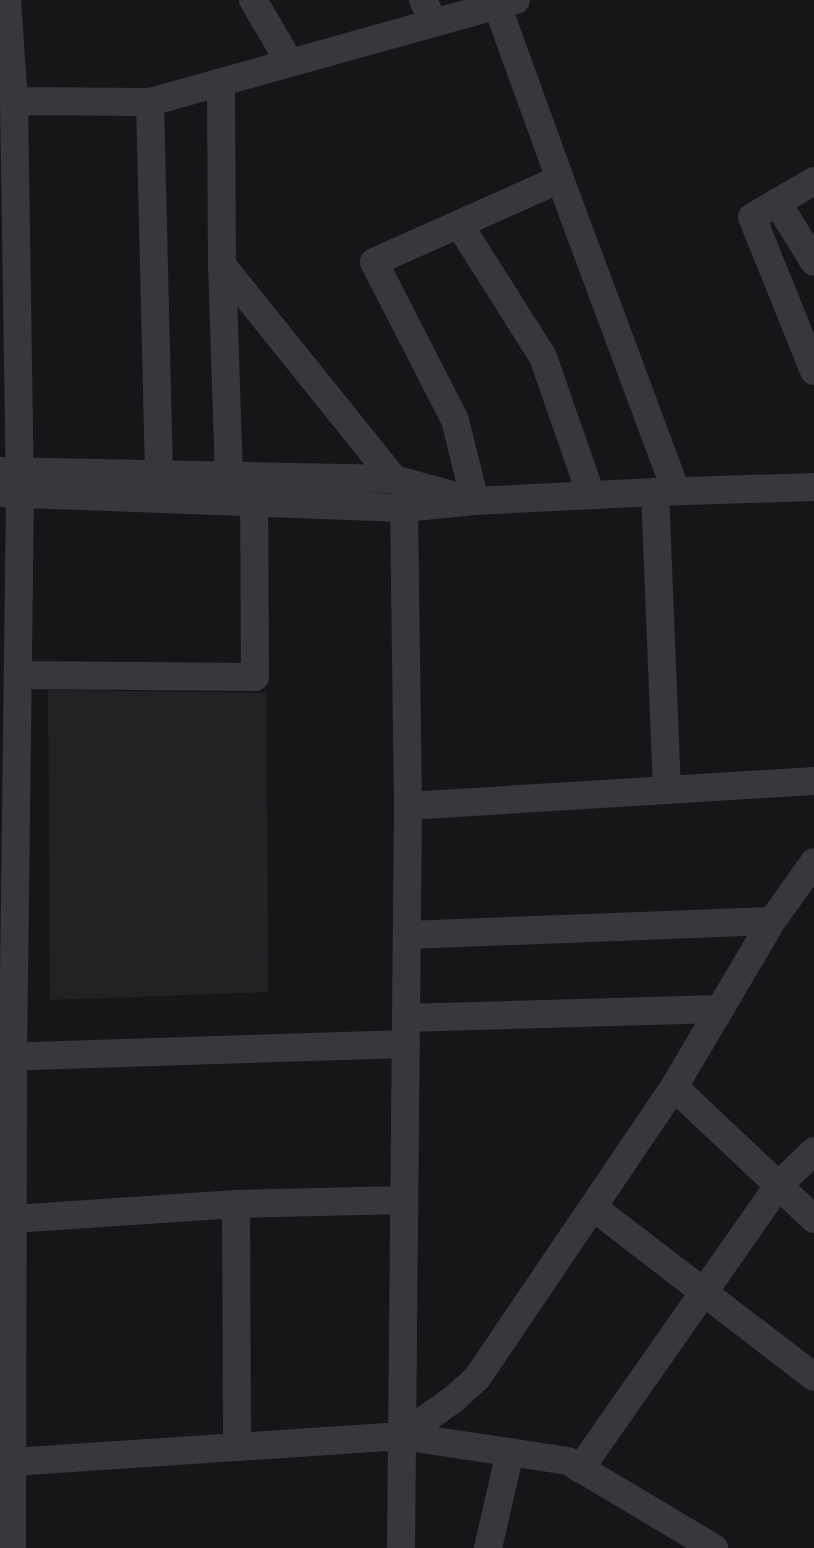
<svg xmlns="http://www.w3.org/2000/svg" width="814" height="1548" viewBox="0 0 814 1548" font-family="'PT Sans Narrow',sans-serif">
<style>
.built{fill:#222225}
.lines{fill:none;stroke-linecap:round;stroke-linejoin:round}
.minor{stroke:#37383d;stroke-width:28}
</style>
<rect width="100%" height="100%" fill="#161618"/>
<path class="built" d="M48,690l219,3 1,299 -218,8z"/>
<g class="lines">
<path class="minor" d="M7,0l7,101 6,393 -7,563 -1,491
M253,0l37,63
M423,0l11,23
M497,5l63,174 116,312
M221,82l1,183 7,211
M14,101l136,1 366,-102
M150,102l9,372
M814,181l-62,36 62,154
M777,202l37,60
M459,224l84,133 48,138
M222,265l172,214
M0,471l394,8 65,18
M655,492l12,298
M0,493l404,15 71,-7 180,-9 159,-5
M475,501l-20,-81 -81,-158 186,-83
M18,675l237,2 -1,-192
M408,806l406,-25
M407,935l365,-14
M406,1018l314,-9
M0,1057l406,-13
M674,1087l140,132
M236,1204l1,243
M593,1207l221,170
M13,1219l223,-15 168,-4
M402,1436l53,-38 22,-20 197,-291 98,-166 42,-59
M12,1462l390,-26 166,25 146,87
M580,1469l198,-283 36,-35
M401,1548l7,-742 -4,-298
M488,1548l22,-96"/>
</g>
</svg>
